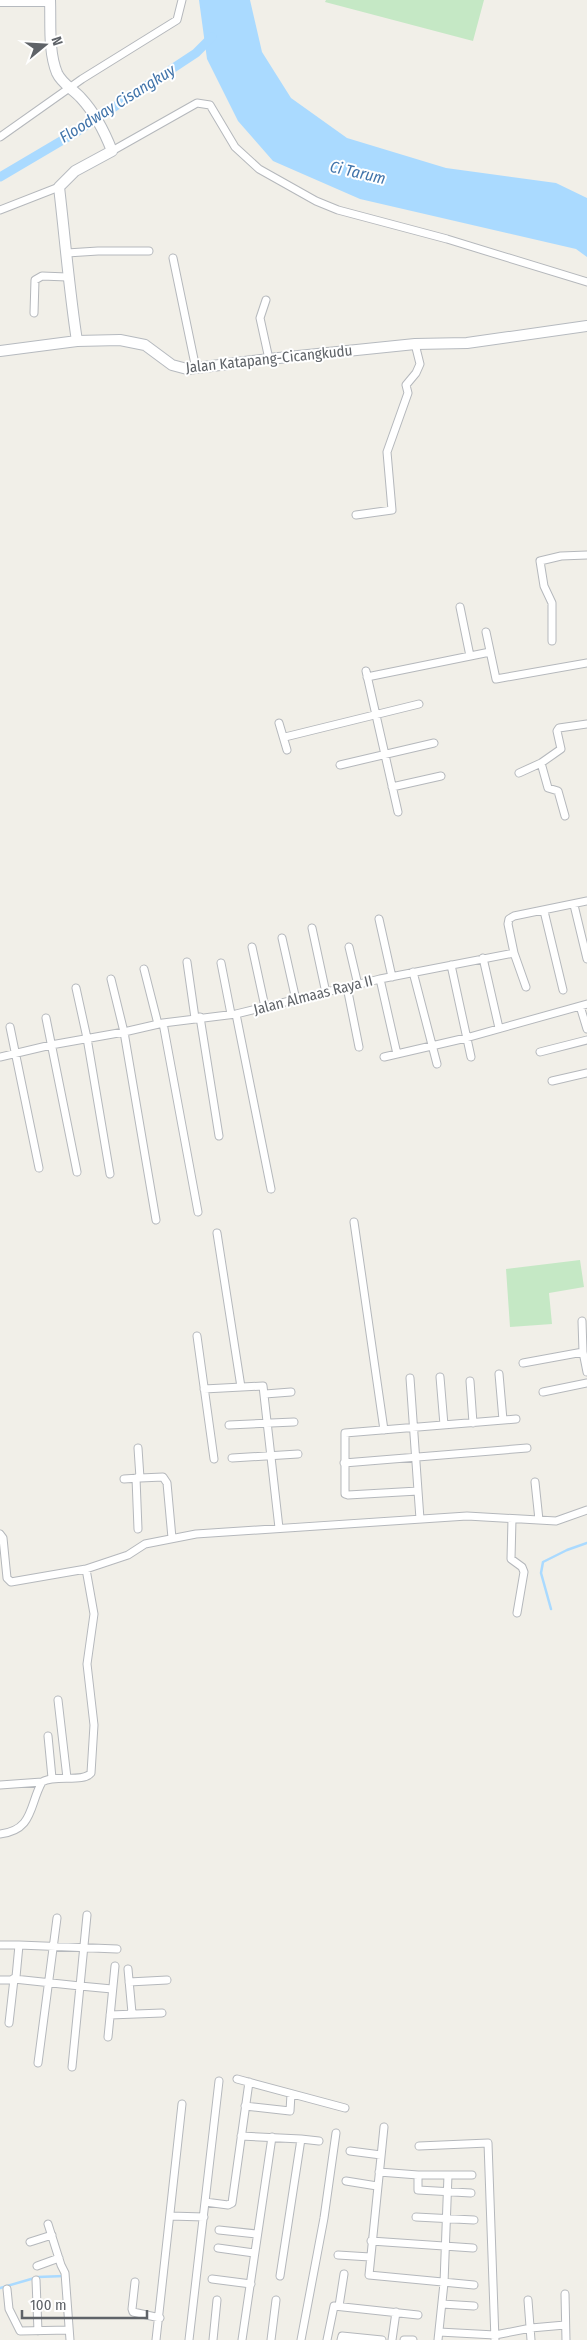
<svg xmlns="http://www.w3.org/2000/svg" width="587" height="2340" viewBox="0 0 587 2340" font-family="'Fira Sans Condensed',sans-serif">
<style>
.green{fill:#c5e8c5}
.water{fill:#aadaff}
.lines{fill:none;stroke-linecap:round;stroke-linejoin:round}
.stream{stroke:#aadaff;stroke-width:2.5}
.canal{stroke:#aadaff;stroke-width:9}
.street-casing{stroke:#b5b8bc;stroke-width:9}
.secondary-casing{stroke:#b6babf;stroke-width:12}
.street{stroke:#fff;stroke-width:7}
.secondary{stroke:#fff;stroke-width:10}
.labels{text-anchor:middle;stroke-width:4;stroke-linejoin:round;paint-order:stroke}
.street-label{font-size:15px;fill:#5f6368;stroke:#fff}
.water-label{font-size:16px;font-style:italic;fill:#4174aa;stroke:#fff}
</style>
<rect width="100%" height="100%" fill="#f1efe8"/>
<path class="green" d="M326,0h158l-11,41 -148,-39z
M580,1260l4,27 -35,6 3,31 -42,3 -4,-58z"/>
<path class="water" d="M199,0h51l12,52 29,46 56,40 99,30 110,15 31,15v59l-11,-8 -216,-50 -87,-38 -35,-40 -31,-62z"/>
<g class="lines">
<path class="stream" d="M551,1609l-10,-36 2,-11 24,-12 20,-7
M0,2288l38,-11 26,-1"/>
<path class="canal" d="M0,177l78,-46 118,-78 16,-16"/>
<defs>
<path id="street" d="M0,137l82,-58 95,-59 5,-20
M112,151l85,-48 13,2 25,42 24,22 57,32 22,9 109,29 140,43
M0,210l59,-23
M67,253l31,-2h51
M173,258l23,111
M266,300l-6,18 9,41
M34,313l1,-33 7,-4 25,1
M356,515l36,-5 -5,-58 21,-59 -2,-8 10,-12 4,-9 -5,-20
M460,607l10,49
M486,632l10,47 91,-16
M552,641v-38l-8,-17 -4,-25 21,-5 26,-1
M366,671l32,141
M367,677l123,-25
M279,723l8,27
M285,737l134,-33
M541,763l7,25 10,3 7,25
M340,765l94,-22
M519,773l22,-10 20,-14 -4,-18 2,-3 28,-4
M392,787l49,-11
M574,905l13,54
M544,911l19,79
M379,919l13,58
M312,928l14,65
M282,938l14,62
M252,947l13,60
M349,947l9,38
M514,953l12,34
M483,958l16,70
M187,962l8,56
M221,963l10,51
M451,965l20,92
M144,969l14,55
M413,972l24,92
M111,979l13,53 32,188
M380,979l17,75
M347,987l12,60
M76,988l11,50 23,136
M580,1006l7,23
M236,1014l35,175
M200,1017l19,119
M46,1018l31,154
M163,1023l35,189
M10,1027l29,141
M540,1052l47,-12
M0,1057l51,-12 73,-13 39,-9 73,-9 144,-35 134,-26 -6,-29 1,-5 5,-3 73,-15
M384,1057l82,-19 121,-34
M552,1081l35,-8
M354,1222l30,208
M217,1233l24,154
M582,1321l1,31 4,20
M197,1336l17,123
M523,1363l60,-11
M499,1374l4,46
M440,1377l4,48
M410,1378l10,141
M470,1381l3,42
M204,1389l59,-3 16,142
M543,1392l44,-9
M265,1394l26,-2
M229,1425l65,-3
M138,1448l2,30 23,-1 4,6 5,55
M232,1458l66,-4
M344,1463l183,-15
M136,1478l2,51
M124,1479l15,-1
M535,1482l4,38
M418,1491l-70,4 -3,-1v-61l171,-14
M512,1519l-1,40 11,8 2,5 -7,41
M0,1534l3,4 4,40 4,4 75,-13 42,-14 17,-11 51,-10 271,-18 89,5 31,-11
M58,1700l9,78
M48,1736l4,42
M0,1785l42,-3
M0,1834c34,-4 29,-29 42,-52 13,-8 41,1 49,-9l3,-48 -7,-61 7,-50 -8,-45
M87,1915l-7,71 32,3
M0,1945h19l-3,32 -5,3h-11
M19,1945l98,4
M128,1969l4,44
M129,1982l38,-2
M110,2015l52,-2
M9,2023l5,-44 66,7 -8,81
M108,2037l7,-71
M38,2063l19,-145
M237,2079l108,29
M245,2106l45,5 1,-17
M384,2127l-15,148 105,10
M241,2136l60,3 -21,137
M301,2139l18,2
M419,2146l69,-3 7,197
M350,2151l31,4
M379,2172l39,3h54
M418,2175v15l53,3
M346,2181l31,5
M205,2202l23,3 4,-2 17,-121
M170,2216l34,1
M416,2217l58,3
M48,2224l13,41 4,8 5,67
M219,2230l38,4
M371,2241l102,7
M30,2242l22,-7
M218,2248l36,5
M338,2255l32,2
M37,2266l22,-8
M212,2279l39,5
M36,2280l2,51
M135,2282l-3,27 1,3 27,6
M7,2289l2,20 11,22 49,-1
M565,2294l1,46
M528,2300l3,40
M442,2304l32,2
M339,2306l5,-32
M439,2332l56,3 36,-7 34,-3
M156,2340l26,-236
M189,2340l30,-259
M213,2340l4,-40
M242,2340l30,-203
M271,2340l5,-40
M301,2340l23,-122 12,-85
M327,2340l7,-34 84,9
M341,2340l1,-4 40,4
M392,2340l4,-28
M404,2340h9
M438,2340l6,-57 4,-108"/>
<path id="secondary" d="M50,0c1,23 -2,51 7,73 5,11 16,16 24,25 13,14 24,35 31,53l-37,20 -16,16c6,51 10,102 18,154
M0,1h50
M0,351l77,-10 43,-1 25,5 27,20 15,4 82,-10 146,-15 52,-1 120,-17"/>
</defs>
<use href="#street" class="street-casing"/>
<use href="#secondary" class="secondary-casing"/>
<use href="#street" class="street"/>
<use href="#secondary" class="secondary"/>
</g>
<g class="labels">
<g class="street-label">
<text transform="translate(269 359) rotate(-6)" y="5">Jalan Katapang-Cicangkudu</text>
<text transform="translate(313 995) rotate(-14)" y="5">Jalan Almaas Raya II</text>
</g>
<g class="water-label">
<text transform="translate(117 103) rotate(-32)" y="6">Floodway Cisangkuy</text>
<text transform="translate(358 172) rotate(13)" y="6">Ci Tarum</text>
</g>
</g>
<g transform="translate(45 45) rotate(72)" stroke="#ffffff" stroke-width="4" paint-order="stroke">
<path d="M0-4L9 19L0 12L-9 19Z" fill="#5f6368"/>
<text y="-8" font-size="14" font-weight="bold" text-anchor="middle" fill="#5f6368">N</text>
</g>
<path d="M22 2310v8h125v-8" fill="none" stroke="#5f6368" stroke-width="2.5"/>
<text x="30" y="2310" font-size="15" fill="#5f6368" stroke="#ffffff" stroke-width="4" paint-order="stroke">100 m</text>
</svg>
